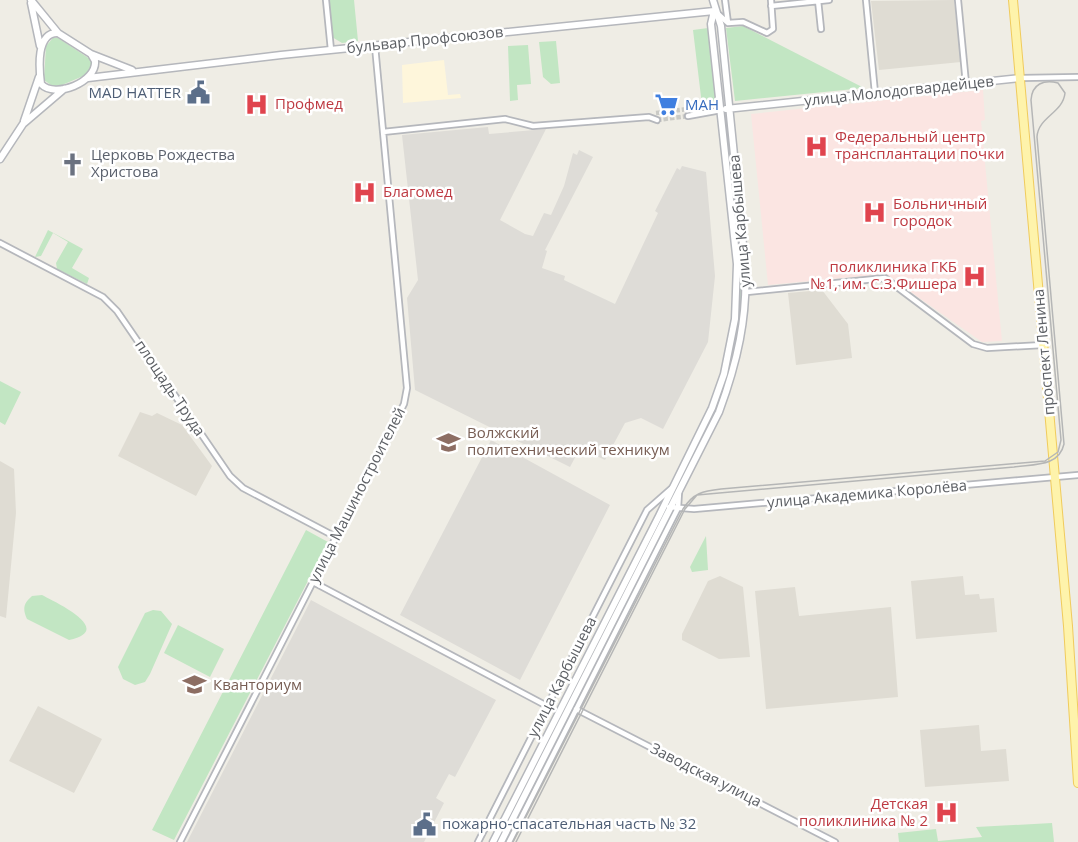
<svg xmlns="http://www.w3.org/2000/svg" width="1078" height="842" viewBox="0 0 1078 842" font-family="'Open Sans',sans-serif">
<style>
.commercial{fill:#fef6db}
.industrial{fill:#dedcd7}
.education{fill:#dfdcd3}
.medical{fill:#fbe5e2}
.green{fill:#c2e6c3}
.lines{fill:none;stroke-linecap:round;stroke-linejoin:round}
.minor-tunnel{stroke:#cacac5;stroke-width:4.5;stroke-dasharray:4.5 2;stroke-linecap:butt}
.minor-casing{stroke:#b5b7bc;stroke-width:8}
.tertiary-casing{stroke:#b5b7bc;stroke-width:9}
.primary-casing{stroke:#f0cb5c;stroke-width:10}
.minor{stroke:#fff;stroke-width:4.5}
.tertiary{stroke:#fff;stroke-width:6}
.primary{stroke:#fef3ab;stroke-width:8}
.tram{stroke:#b5b6b6;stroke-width:1.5}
.labels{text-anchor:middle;stroke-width:5;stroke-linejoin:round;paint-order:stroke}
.street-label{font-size:15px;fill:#5d6065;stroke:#fff}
.service-label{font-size:15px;fill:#4e5e75;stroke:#fff;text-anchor:end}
.health-label{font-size:15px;fill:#be3a42;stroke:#fff;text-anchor:start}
.shop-label{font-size:15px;fill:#366cbe;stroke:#fff;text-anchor:start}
.worship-label{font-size:15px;fill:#5b616d;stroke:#fff;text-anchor:start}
.education-label{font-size:15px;fill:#785e54;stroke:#fff;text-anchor:start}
</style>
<rect width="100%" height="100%" fill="#efede5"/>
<path class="commercial" d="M444,60l4,35 12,-1 1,4 -58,5 -1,-38z"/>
<path class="industrial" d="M488,127l1,7 57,-5 -46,91 25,14 8,2 11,-23 7,2 13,-29 9,-33 4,2 2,-5 14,7 -48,93 2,1 -5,17 23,8 -1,4 51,24 43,-91 -3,-2 22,-43 3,2 2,-4 24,6 9,104 -7,66 -45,87 -22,-11 -16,5 -20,37 -25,-12 -10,19 -155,-77 -8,-92 11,-18 -16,-145z
M491,440l119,65 -90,175 -120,-65z
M311,600l185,100 -41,77 -6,-3 -13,24 8,5 -20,39h-237z"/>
<path class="education" d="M954,0l7,62 -82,8 -8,-69z
M822,290l26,34 4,34 -56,7 -8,-72z
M140,412l12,4 5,-3 25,12 30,41 -16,30 -78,-40z
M0,461l14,8 2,44 -10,105 -6,-2z
M720,576l23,11 7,70 -31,2 -37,-19v-6l26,-53z
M963,576l2,19 14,-1 1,5 14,-1 3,34 -81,7 -5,-58z
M795,587l4,29 92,-9 7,90 -132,12 -11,-118z
M38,706l64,33 -28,54 -65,-32z
M979,725l2,26 25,-2 3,32 -84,6 -5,-57z"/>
<path class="medical" d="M983,90l2,30 -4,1 21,220 -20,1 -97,-68 -117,11 -17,-171z"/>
<path class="green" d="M329,0h25l4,41 -16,2 -10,-6z
M743,26l121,62 -129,13 -9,-73z
M708,28l8,73v4l-7,4 -7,-4 -9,-75z
M53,38h5l32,21 3,7 -5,8 -33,14 -11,-8 2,-34z
M556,41l4,42 -9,1 -8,-7 -4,-35z
M528,45l3,39 -14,1 1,15 -8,1 -2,-55z
M727,118c8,75 26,154 10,229 -11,50 -35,95 -58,140l-3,-1c18,-36 38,-70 50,-108 28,-84 8,-174 -1,-259z
M48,230l35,19 -11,19 17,10 -2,6 -30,-15 -1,-6 12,-21 -15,-9 -12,23 -6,1z
M0,381l21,11 -16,33 -5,-3z
M306,530l22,12 -154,298 -22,-10z
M706,536l2,34 -16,2 -2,-5z
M42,595c13,7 74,35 27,45l-42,-21c-5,-11 -3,-16 5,-23z
M153,610l8,1 11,13 -22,50 -5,8 -10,3 -12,-6 -5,-12 27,-54z
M178,625l46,24 -14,28 -46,-24z
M1052,823l2,19h-155l-1,-9 38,-4 2,12 44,-4 -6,-10z"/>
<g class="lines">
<path class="minor-tunnel" d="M656,113l32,-4
M657,120l31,-4"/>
<defs>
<path id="minor" d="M326,0l5,50
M725,0l3,23
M818,0l3,29
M866,0l9,93
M958,0l8,84
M771,6l58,-6
M718,14l10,9 15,-1 24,11 6,-4 -2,-29
M1021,78l57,-1
M688,109l12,3
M688,116l33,-6
M383,132l122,-13 28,7 116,-9 8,3
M0,243l103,54 14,14 113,165 13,12 93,49
M747,292l138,-14 88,66 14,4 56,-3
M669,507l25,2 384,-34
M313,582l234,124
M576,709l259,133
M180,842l224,-438 3,-16 -32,-342
M478,842l169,-332 25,-22
M509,842l169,-334 1,-16"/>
<path id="tertiary" d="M31,0l27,33 33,21 4,7c2,21 -40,38 -54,23 -2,-16 -5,-52 17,-51
M31,3l9,43
M91,54l41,16
M88,78l193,-23 433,-44
M726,109l295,-31
M24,121l15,-44
M0,159l23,-35 41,-35
M493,842l166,-326 53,-108 12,-34 11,-55 2,-55 -26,-240 3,-13
M501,842l218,-430c18,-49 29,-95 26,-148l-24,-238 -8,-26"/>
<path id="primary" d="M1013,0l55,626 10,157"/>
</defs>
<use href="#minor" class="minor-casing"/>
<use href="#tertiary" class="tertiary-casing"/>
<use href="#primary" class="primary-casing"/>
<use href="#minor" class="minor"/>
<use href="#tertiary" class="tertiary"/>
<use href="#primary" class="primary"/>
<path class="tram" d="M513,842l170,-333c10,-16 20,-18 38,-20l324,-28 13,-9 3,-12 -30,-340c1,-16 13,-21 27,-17l7,10c-2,20 -27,24 -28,44l27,307c-5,23 -31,20 -50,23l-317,28 -12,14 -169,333"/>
</g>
<defs>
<symbol id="civic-bare" viewBox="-9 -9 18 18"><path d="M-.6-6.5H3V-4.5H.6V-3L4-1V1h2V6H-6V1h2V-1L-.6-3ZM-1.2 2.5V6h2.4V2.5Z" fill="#5c6f8a" stroke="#fff" stroke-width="2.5" paint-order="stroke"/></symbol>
<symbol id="hospital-bare" viewBox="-9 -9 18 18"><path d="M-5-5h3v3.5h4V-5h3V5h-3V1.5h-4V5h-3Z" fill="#e0444e" stroke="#fff" stroke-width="2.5" paint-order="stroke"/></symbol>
<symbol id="supermarket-bare" viewBox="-9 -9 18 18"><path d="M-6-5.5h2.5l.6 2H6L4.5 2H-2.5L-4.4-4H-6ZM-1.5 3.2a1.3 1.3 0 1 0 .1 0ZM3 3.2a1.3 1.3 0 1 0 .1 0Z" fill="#3f7fe0" stroke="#fff" stroke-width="2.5" paint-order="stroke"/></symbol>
<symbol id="church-bare" viewBox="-9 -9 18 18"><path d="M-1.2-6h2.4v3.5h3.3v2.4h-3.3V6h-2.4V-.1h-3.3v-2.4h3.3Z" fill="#6b7280" stroke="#fff" stroke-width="2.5" paint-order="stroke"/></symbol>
<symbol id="university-bare" viewBox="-9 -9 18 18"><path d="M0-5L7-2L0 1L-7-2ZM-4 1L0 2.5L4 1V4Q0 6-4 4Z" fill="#8d6e63" stroke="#fff" stroke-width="2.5" paint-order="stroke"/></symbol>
</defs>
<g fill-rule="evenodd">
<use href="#civic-bare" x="182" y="76" width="33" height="33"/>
<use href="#hospital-bare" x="240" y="88" width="33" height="33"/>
<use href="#supermarket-bare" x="650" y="88" width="33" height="33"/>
<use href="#hospital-bare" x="800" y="130" width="33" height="33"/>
<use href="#church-bare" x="56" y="148" width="33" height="33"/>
<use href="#hospital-bare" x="348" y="176" width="33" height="33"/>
<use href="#hospital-bare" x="858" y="196" width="33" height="33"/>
<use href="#hospital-bare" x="958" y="260" width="33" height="33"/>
<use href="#university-bare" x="432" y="426" width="33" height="33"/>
<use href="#university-bare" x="178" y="668" width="33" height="33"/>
<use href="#hospital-bare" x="930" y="796" width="33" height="33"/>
<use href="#civic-bare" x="408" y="808" width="33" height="33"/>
</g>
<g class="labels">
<g class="street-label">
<text transform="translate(425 40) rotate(-6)" y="5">бульвар Профсоюзов</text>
<text transform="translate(899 91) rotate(-6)" y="5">улица Молодогвардейцев</text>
<text transform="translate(740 221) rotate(-95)" y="5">улица Карбышева</text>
<text transform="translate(1044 352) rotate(-95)" y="5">проспект Ленина</text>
<text transform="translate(170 388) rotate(56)" y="5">площадь Труда</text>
<text transform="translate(867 494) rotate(-5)" y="5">улица Академика Королёва</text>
<text transform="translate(357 495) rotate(-63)" y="5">улица Машиностроителей</text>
<text transform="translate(562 677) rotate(-63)" y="5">улица Карбышева</text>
<text transform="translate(706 775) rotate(27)" y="5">Заводская улица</text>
</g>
<g class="service-label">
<text x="181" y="98">MAD HATTER</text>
<text x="442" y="829" text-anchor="start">пожарно-спасательная часть № 32</text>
</g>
<g class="health-label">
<text x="275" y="109">Профмед</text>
<text x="835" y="142">Федеральный центр<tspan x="835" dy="17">трансплантации почки</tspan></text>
<text x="383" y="197">Благомед</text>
<text x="893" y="209">Больничный<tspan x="893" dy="17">городок</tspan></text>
<text x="957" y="272" text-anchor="end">поликлиника ГКБ<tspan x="957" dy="17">№1, им. С.З.Фишера</tspan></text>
<text x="928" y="809" text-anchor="end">Детская<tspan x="928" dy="17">поликлиника № 2</tspan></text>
</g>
<g class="shop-label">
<text x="685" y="110">МАН</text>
</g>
<g class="worship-label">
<text x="91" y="160">Церковь Рождества<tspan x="91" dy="17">Христова</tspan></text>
</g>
<g class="education-label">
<text x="467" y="438">Волжский<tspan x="467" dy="17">политехнический техникум</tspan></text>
<text x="213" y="690">Кванториум</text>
</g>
</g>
</svg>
